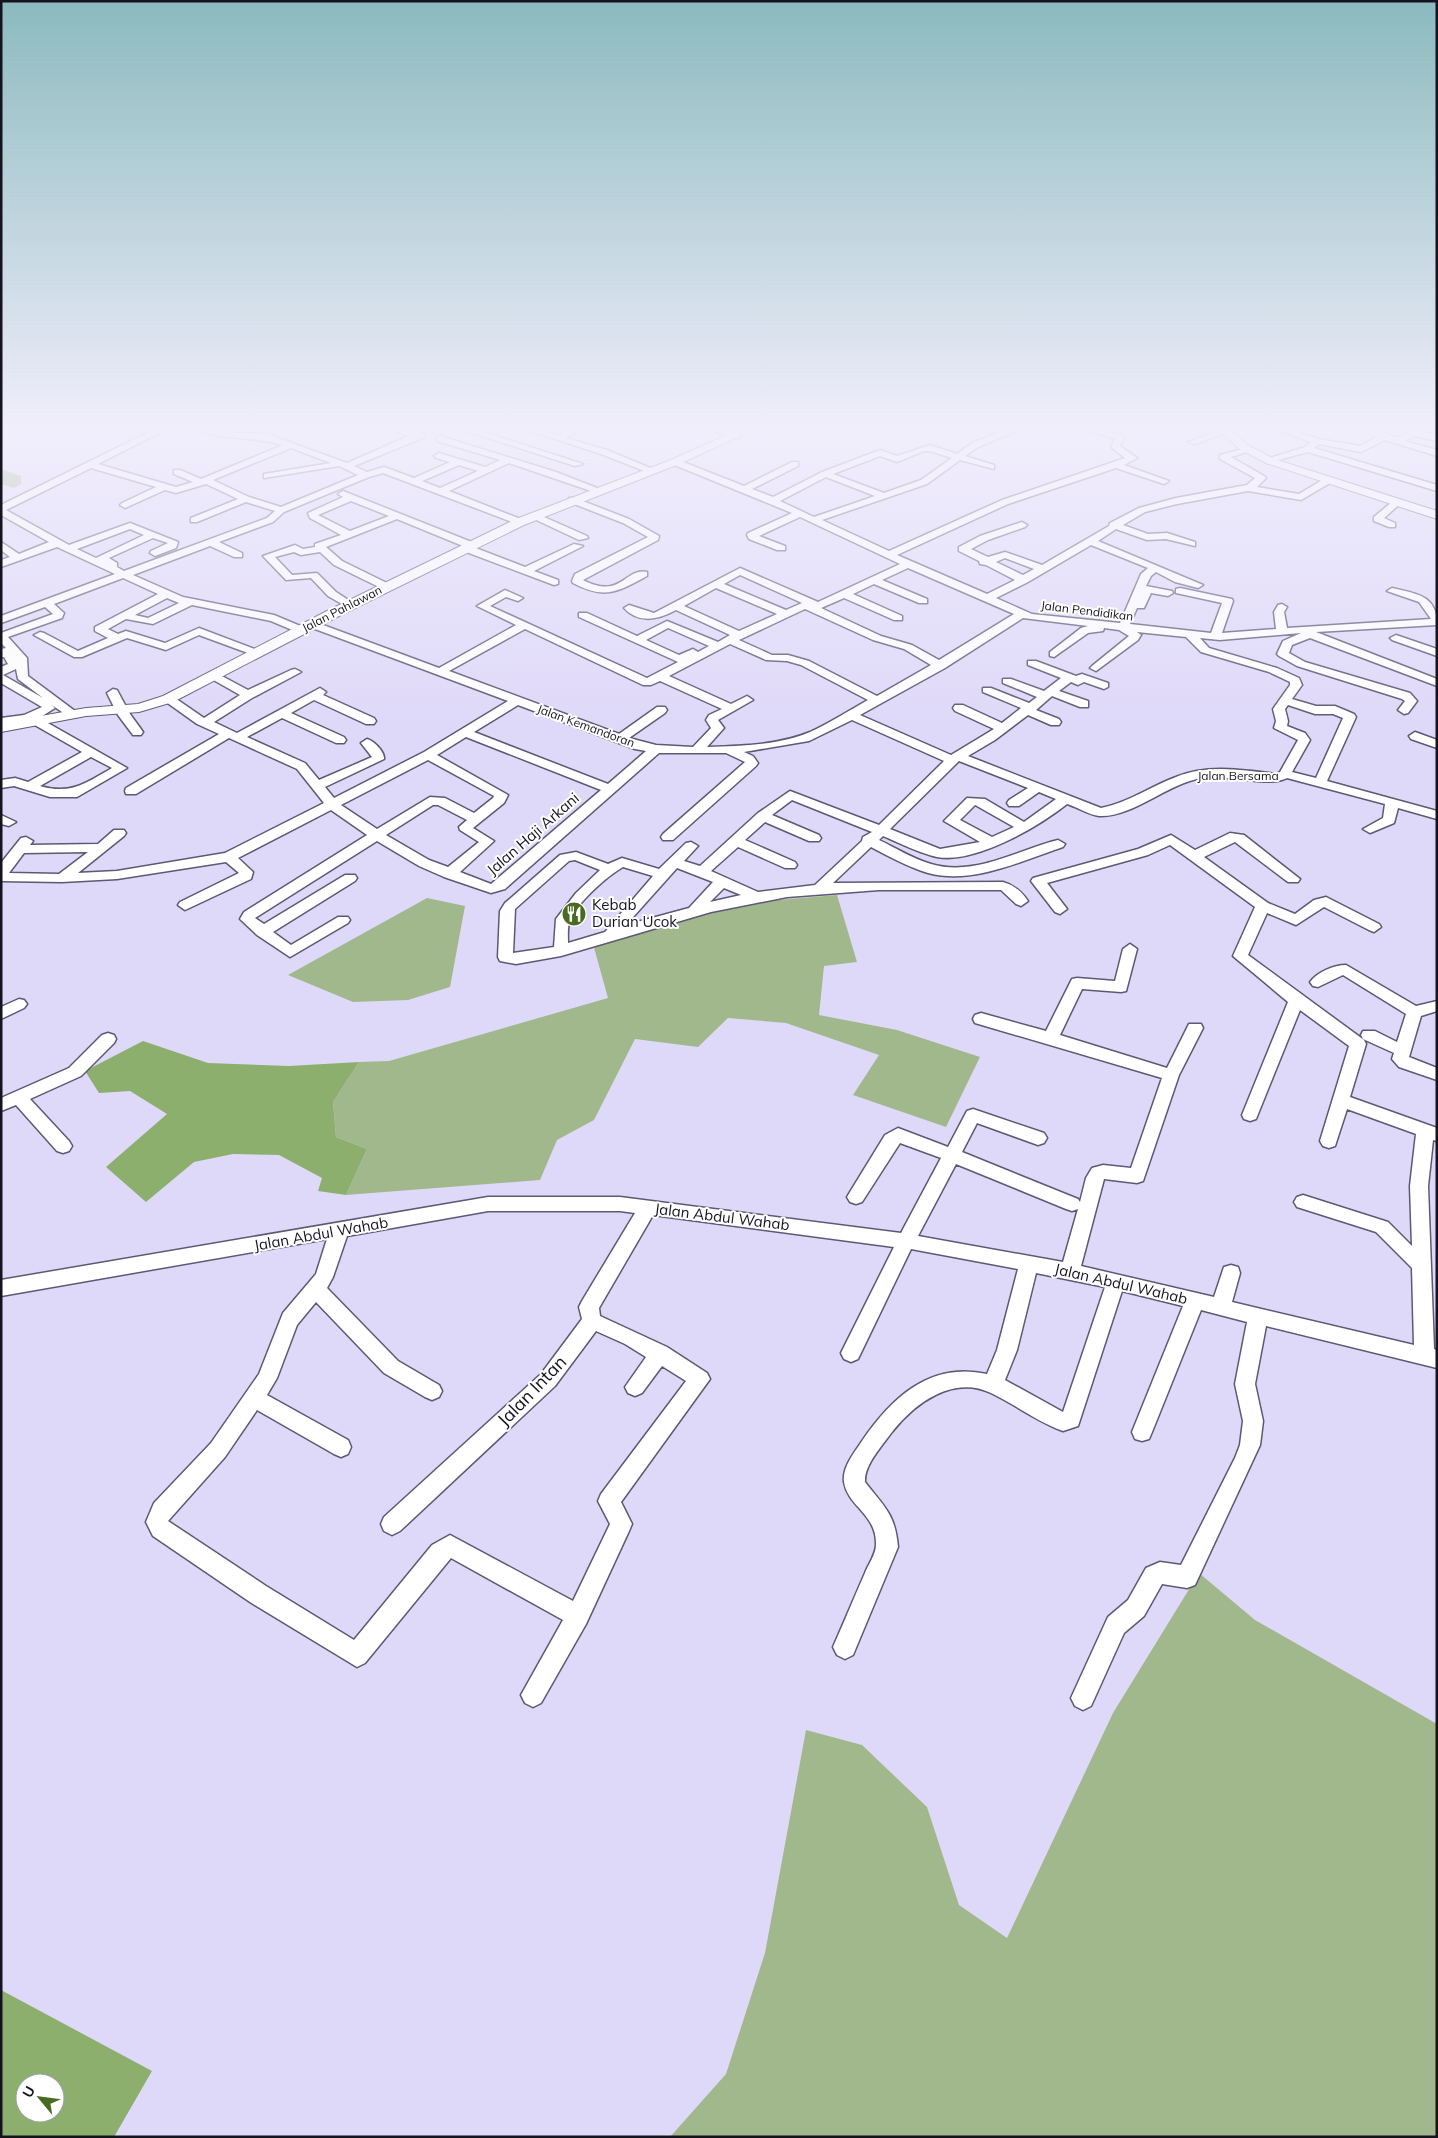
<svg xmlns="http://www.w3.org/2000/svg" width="1438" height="2138" viewBox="0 0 1438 2138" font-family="Mulish,sans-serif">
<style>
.green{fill:#a1b88c}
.forest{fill:#8daf6e;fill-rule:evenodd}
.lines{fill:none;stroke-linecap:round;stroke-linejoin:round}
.minor-casing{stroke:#5e5873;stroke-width:3}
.tertiary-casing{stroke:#5e5873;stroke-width:2}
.minor{fill:#fff;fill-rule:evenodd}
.tertiary{fill:#fff;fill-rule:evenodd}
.labels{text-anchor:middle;stroke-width:4;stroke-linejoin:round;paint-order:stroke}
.far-street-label{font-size:12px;fill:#15131e;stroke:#fff}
.street-label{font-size:15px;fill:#15131e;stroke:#fff}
.poi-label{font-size:15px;fill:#15131e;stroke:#fff;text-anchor:start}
.near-street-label{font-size:18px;fill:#15131e;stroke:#fff}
</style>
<rect width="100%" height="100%" fill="#dfd9f9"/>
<path class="green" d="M837,895l20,67 -33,4 -5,49 78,15 83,27 -34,70 -93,-32 26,-40 -93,-32 -58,-5 -30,29 -63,-8 -41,81 -37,20 -17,40 -194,15 21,-46 -31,-12 -3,-35 26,-40 30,-1 219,-63 -15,-54 159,-42z
M427,898l38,8 -15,81 -42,13 -55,2 -65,-27z
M1199,1573l56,47 182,104v413h-767l56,-63 39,-121 41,-223 56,15 65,62 32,98 48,33 106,-225z"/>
<path class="forest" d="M1,469l20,7v8l-7,4 -13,-4z
M143,1041l65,22 81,3 70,-4 -26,40 3,35 31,12 -21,46 -28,-4 4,-13 -43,-23 -46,-1 -39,8 -48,40 -40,-35 61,-53 -37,-23 -31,2 -14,-22z
M1,1990l151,81 -38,66h-113zM25,2083h30v30h-30z"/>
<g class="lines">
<defs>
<path id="minor" d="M163,425h12l-77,39 78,23 17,-5 -19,-8v-4h6l21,9 82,-34c-28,-9 -70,-4 -95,-20h16l32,8 31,1 80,29 62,-27 -17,-6v-4l3,-1 26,8 4,4 -71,29 13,6 17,-5 30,11 36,-16 -14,-4 -2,-2 5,-3 46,14 15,-7 -63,-19v-4l3,-1 116,36 46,18 -8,2 -85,-29 -60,28 74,29 2,2 -5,3 -137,-52 -14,4 -85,35 -11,10 -54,20 23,11v4h-8l-24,-11 -77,29 50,22 91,18 31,13v4h-8l-26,-11 -79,-16 -39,19 -27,-5 -18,10 10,5 8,-3 39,12 34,-15 61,23v4l-4,1 -57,-21 -33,15 -39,-12 -45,19h-8l-40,-22 6,-3 4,1 34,18 30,-13 -13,-7v-4l63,-33 -35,-16 -69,26 10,9 -2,5 -54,19 19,21 1,18 51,38 -2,3h-8l-17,-12 3,3 -16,10 88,50 -50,29h-27l-36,-11 -13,2v-8l14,-2 13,4 54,-30 -49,-28 -2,-4 -30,6v-8l23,-3 18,-8 -41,-24v-16l7,-3 -4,-7h-3v-8l5,-1 -5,-5v-10l52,-19 -8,-7 -44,16v-7l114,-42 -58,-27 -56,20v-7l9,-3 -9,-7v-8l18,12 30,-12 -48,-27v-10zM291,448l40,15 -67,11v4l75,-12 19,9 -77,32 -32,-10 -36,-17zM459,465l19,6 -38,17 -18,-7zM91,468l65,19 -34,16 -2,2 5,3 40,-18 11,3 30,-9 32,15 -47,19v4h6l49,-20 29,9 -8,7 -143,53 -7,-4v-4l-8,-5 44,-20 15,5 -17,8 -1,2 5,3 21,-8 2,-6 -48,-19 -61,22 -63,-35zM130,529l14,6 -48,23 -19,-9zM167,598l12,5 -31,15 -13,-3zM16,669l2,10 25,19 -40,-23zM91,757l21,11c-26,15 -41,27 -72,18z
M447,425h15l121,39 -8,2z
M512,425h15l31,10 18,-10h11l-21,13 41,12 48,20 -8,2 -46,-18z
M698,425h14l29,11 -4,3z
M1017,425h13l-52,22 -13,9 29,9v4l-34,-9 -33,24 -105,36 67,31 113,-51 123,-42 -14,-11 4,-8 -42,-14h15l35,11 1,2 -4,8 17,12 -13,7 45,16 -5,3 -48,-16 -108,36 -111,51 90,39 28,-14 -29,-15 -6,-1 -1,-3 -20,-10v-4l21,-11 42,-14 5,3 -2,2 -37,13 -17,9 17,8 17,-5 37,13 67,-39 1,-3 29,-15 37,-10 71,-13 8,-7 -35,-19v-4l30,-8v4l-19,6 33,19 2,2 -9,9 42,7 25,-15h6v4l-29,17 -53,-9 -71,13 -32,8 -22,13 25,9 19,-1 28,9v4l-29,-7 -19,1 -31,-11 -18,12 105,44 -5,3 -23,-6 -19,-10 -5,4 -5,10 26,5 1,2 -5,3 -17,-3 -7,15h-7l-7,16 81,9 11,-30 -46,-10v-4l4,-1 52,11 1,2 -11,32 54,-4 -2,-17 4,-7 4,-1 5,3 -3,5 3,16 144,-9 -12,-17 -32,-11 5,-3c25,6 45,7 45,37l-121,7 121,47v7l-127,-48 -18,7 -3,8 16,9 105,31 7,8 -9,12 -4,1 -6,-4 7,-9 -3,-2 -105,-33 -18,-10 -2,-2 6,-13 18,-8 -81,7 -20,-2 9,10 68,20 22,10 3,7 -10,14 24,7h19l19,8 2,3 -29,64 110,30v8l-39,-11 -4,15 -24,10 -7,-4 20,-11 2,-14 -98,-26c-15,9 -57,-2 -76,-1 -39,1 -76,41 -112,39 -10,-1 -22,-9 -32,-12 -29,23 -92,60 -130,53 -18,-4 -37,-14 -54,-21l-4,4c17,8 34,19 52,24 44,13 86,-14 127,-24l7,4 -2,3c-42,14 -90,38 -135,26 -20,-6 -38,-16 -57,-26l-38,36 170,-1c11,3 18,9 25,19l-7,5 -5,-2 -15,-14h-122l-92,7 -76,15 -150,44 -45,8 -16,-3 -2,-4 2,-46 5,-8 55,-48 16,-3 32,12 14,-6 37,11 27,-26 5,-1 7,4 -14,15 16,5 58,-53 32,-22 89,34 65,-64 -92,-41 -43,21 -65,11 9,4 5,7 -2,3 -83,74h-10l-2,-3 2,-3 82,-72 -19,-9h-67l-154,136 -14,4 -47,-16 -25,-11 -42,-25 -122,77 9,6 81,-49h10l2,3 -2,3 -82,51 18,13 47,-28h10l2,3 -2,3 -58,34 -33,-22 -17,-16 4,-7 123,-77 -36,-25 -93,48 15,14 -2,7 -66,31 -7,-5 2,-3 59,-29 -13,-11 -109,17 -55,3 -61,-1v-18l20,-25 5,-1 7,4 -3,4 68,-1 16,-14h10l2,3 -2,3 -46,37 39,-2 108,-18 99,-50 -27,-34 -68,-31 -93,56h-10l-1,-3 1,-3 93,-54 -22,-10 -35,-25 6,-4 4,1 32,22 36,-23 -30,-17v-4h8l30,16 43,-20 4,-1 6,3 -49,26 -38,24 23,11 83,-45 6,4 -3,3 51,23 2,3 -2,3h-8l-52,-24 -23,13 53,24 2,3 -2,3h-8l-54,-25 -35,19 58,26 14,17 53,-23 -11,-14 6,-4c7,2 18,13 17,20l-59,28 9,11 90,-46 84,-51 -201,-75v-4h8l124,46 77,-43 -39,-19 28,-16 18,8 -5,3 -12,-4 -16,9 157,72 31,-16 -99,-45v-4h8l50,23 30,-15 51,21 12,-7 -54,-25c-18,10 -37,14 -52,-2l5,-3 25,8 86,-45 78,34 82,-38 -100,-47 -41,19 26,10v4h-8l-28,-11 -2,-4 1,-2 44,-20 -120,-49v-4h6l66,26 48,-24h6v4l-46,23 21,8 49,-25 58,-22 17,6 33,-11 27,9 15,-11zM924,451h6l22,7 -31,22 -37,13 -51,-19 47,-18 17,6zM826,477l49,19 -61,21 -34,-16zM1091,545l57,23 -7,6 -21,49 -88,-9 -36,-16 32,-16zM1005,558l29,11 -11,6 -27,-13zM908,568l106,46 -75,46 -27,-15 -31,-9 -60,-28 23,-10 50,22h8v-4l-49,-22 21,-10 45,19h8v-4l-45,-19zM740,575l62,28 -16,7 -62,-26zM716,588l61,26 -38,17 -55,-25zM805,609l68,31 31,9 27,16 -54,31 -68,-35 -21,-6h-16l-33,-15zM1023,618l65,8 -7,2 -31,24v4l4,1 34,-24 15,-2 1,-3 15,2 10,6 -37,30 -2,2 6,3 42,-31 3,-5 -4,-3 49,5 15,15 68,20 21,10v3l-17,24 3,12 -2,7 24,12 -18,32 -4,2c-34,-4 -68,-10 -100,3 -25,9 -48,26 -75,31l-133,-52 27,-16 33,-25 23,10h8l2,-3 -2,-3 -23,-9 16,-14 28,11h8v-6l-29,-10 12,-9 7,3 6,-3 20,7 4,-2v-4l-26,-9 -6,2 -40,-15h-8v4l33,13 -17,13 -33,-12h-8v4l34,14 -8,6 -38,-15h-8v4l38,16 -19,15 -39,-18h-8l-2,3 2,3 39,18 -43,26 -91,-40 85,-47zM668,628l41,18 -11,6 -5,-3 -14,6 -33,-15zM525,629l118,56h8l9,-4 62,28 -13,6 -3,5 5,8 -18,19 -37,-2 -27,-7 36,-25 2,-3 -2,-3h-8l-38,27 -170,-63zM730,644l36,16 21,1 14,4 67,35c-20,11 -38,23 -58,32 -31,13 -69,14 -103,15l17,-19 -6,-8 35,-20 -6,-4 -16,8 -62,-28zM518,705l117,44 11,2 -38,33 -134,-52zM1288,705l27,9h18l10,4 -27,60 -24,-6 18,-32 -5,-7 -18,-7 1,-5 -3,-12zM466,737l135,53 -110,94 -31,-12 34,-31 -21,-13 31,-25 4,-8 -71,-40zM428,760l66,36 -1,2 -19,15 -29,-15 -15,-1 -53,32 -36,-24zM959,761l69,27 -19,12 -2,3 2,3h10l20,-14 17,7 -32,23 -39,-23 -18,-1 -23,23 36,21 -40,7 -50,-20zM792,800l80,32 -9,5 -1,4 -47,44 -57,7 -47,-21 27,-24 47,21h10l2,-3 -2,-3 -50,-22 20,-18 44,19h10l2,-3 -2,-3 -47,-20zM433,805h5l29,15 -8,7 1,3 19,12 -31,25 -19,-7 -43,-25zM975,805l2,1 37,21 -22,10 -32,-17zM88,852l-29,22 -50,-1 15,-20zM575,860l25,10 -24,23 -20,26 -2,28 -41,6 2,-44 54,-48zM623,867l30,9 -48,56 -37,11c0,-7 -1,-16 2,-23 7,-17 37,-44 53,-53zM677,868l36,14 -24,26 -63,17zM724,888l17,7 -31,7z
M1235,425h14l-54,19 -7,-2z
M1262,425h14l43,14 41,7 17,-9 -24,-12h12l32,13 16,-8 24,5v6l-23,-5 -9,5 32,9v6l-52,-16 -24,12 -42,-8 -5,4 123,37v6l-129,-39 -41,11v-4l38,-12 6,-5z
M343,491l131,52 1,2 -2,2 52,20 49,-23 9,2 -49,25 24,9v4l-4,1 -93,-35 -1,-2 3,-2 -66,-27 -71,28 16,14 49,24v4h-8l-49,-24 -14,-13 -19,3 -7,-3 -19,5 17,18 25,-2 19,19 17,11v4l-4,1 -21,-12 -17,-18 -25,2 -23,-24 32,-11 8,4 12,-2v-3l26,-9 -31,-17 -2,-5 35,-16 -5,-3zM351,501l38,15 -39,15 -32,-16z
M569,498h6l54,21 30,17 -1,4 -75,40c39,20 42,-13 64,-8v4c-30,16 -42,24 -74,7l-1,-2 3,-7 73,-37 -25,-14 -54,-21z
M1393,501l8,2 -17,15 11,5v4h-6l-15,-6v-4z
M535,513l52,23 1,2 -9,2 -47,-22 -2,-2z
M1396,635l41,14v7l-45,-16 -2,-2z
M113,689l4,1 13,24 13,18 -2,3h-8l-15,-20 -11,-22z
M1415,732l22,8v8l-26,-9 -2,-3z
M1,815l15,7 -7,4 -8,-2z
M1230,833l14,2 56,44 -2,3h-10l-53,-40 -31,15 64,46 27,11 19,-14 12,-3 53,27 2,3 -7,5 -5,-2 -45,-23 -28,18 -29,-12 -19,42 116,85 2,4 -16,53 87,31v13l-4,-1 -5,46 6,163 3,1v18l-171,-42 -11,58 8,37 -3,24 -65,140 -8,3 -25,-4 -18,32 -20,17 -33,73 -8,4 -8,-4 -4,-8 37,-81 20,-17 18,-32 14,-6 21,3 54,-107 5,-13 3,-24 -8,-37 12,-62 -46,-12 -49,122 -3,7 -7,2 -7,-2 -3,-7 51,-126 -61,-15 -44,135 -15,5c-25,-9 -47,-26 -72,-38 -38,-18 -76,10 -99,39 -10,14 -28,33 -27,50 19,25 30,31 33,65l-45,108 -8,4 -8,-4 -4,-8c11,-25 21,-49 32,-74 3,-8 11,-19 11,-28 1,-31 -28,-38 -32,-63 -2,-13 9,-28 16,-38 30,-45 69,-83 127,-70l10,-24 21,-81 -107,-20 -53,110 -7,3 -7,-3 -3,-6 53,-106 -241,-32 -54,93 1,8 67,31 40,26 3,6 -89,123 11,22 -3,7 -43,93 -45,79 -8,4 -8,-4 -4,-8 42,-75 -112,-62 -86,105 -8,4 -107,-65 -97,-66 -7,-14 8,-19 57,-60 48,-69 24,-61 33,-39 11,-35 -326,57v-16l487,-83h132l281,36 40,-75 -41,-15 -38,59 -6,2 -6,-2 -3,-5 3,-5 35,-57 13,-7 50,19 19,-36 6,-2 71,24 3,5 -3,5 -6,2 -61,-22 -15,29 116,47 2,3 6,-24 6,-10 11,-3 28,3 31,-90 -187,-55 -2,-4 2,-4 6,-2 65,18 26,-52 5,-1 38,3 8,-32 7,-5 7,5 -11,42 -5,1 -39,-3 -22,46 107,33 22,-44h12l2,4 -24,47 -36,106 -6,2 -33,-4 -23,87 133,31 10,-30 7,-2 7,2 2,6 -8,29 182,43 -2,-77 -36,-36 -79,-25 -3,-5 3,-5 6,-2 85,27 24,24 -2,-60 6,-52 -69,-25 -12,37 -6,2 -6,-2 -3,-5 29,-95 -49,-36 -44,109 -6,2 -6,-2 -2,-4 46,-113 -55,-46 22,-49 -85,-62 -22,10 -101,28 20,26 -7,5 -5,-2 -24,-31 2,-3 105,-29 33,-14 24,15zM956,1164l110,45 6,2 6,-2 -15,53 -145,-26zM488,1211h132l15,2 -53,88 -3,6 3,12 -41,55 -157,143 -3,7 3,7 8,4 8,-4 155,-145 41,-55 29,13 21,13 -21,30 3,6 7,3 7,-3 20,-27 24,15 -85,113 -3,7 12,23 -37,77 -123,-66 -18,10 -78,95 -88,-54 -98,-65 57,-64 32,-47 77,44 7,3 7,-3 3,-7 -3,-7 -81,-45 10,-17 20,-53 19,-23 68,71 41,24 7,3 7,-3 3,-6 -3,-6 -41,-24 -71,-73 6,-11 14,-41zM1036,1273l69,14 -42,125 -58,-32 12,-30z
M1346,965l70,41 21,-5v10l-16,5 -12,41 28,11v12l-38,-13 -7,-8 2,-6 -31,-14 -2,-4 2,-4h12l22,11 9,-28 -63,-39 -25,12 -5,-1 -3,-4c7,-10 24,-17 36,-17z
M19,999l5,1 3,4 -3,4 -23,11v-12z
M108,1033l6,2 2,4 -2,4 -33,33 -51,23 39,42 3,5 -3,5 -6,2 -6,-2 -41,-46 -15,6v-13l68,-30 33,-33z"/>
<path id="tertiary" d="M749,425h15l-85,39 -155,61 -187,92 -164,85 -34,10 -53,4 -85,16v-9l85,-15 52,-4 25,-8 164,-85 189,-92 155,-59z
M1212,425h12l24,20 26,14 163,52v8l-171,-56 -26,-14z"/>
</defs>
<use href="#minor" class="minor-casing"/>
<use href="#tertiary" class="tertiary-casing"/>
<use href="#minor" class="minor"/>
<use href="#tertiary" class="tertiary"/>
</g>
<linearGradient id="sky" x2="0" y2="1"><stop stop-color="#8bbabe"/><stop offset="0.59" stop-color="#f1eefc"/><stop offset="1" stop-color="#f1eefc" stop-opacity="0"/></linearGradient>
<rect width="1438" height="725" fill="url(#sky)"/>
<defs>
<symbol id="restaurant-disc" viewBox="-11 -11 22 22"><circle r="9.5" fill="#486a21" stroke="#fff"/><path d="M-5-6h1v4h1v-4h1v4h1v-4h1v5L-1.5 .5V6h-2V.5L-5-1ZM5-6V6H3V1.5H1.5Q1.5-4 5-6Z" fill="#fff"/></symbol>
</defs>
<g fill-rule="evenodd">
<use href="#restaurant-disc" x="560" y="900" width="28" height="28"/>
</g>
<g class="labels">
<g class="far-street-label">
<text transform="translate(342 609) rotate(-27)" y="4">Jalan Pahlawan</text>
<text transform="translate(1087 611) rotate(7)" y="4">Jalan Pendidikan</text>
<text transform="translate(586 726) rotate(20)" y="4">Jalan Kemandoran</text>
<text x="1238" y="780">Jalan Bersama</text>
</g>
<g class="street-label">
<text transform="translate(533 834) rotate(-41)" y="5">Jalan Haji Arkani</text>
<text transform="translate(722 1217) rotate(7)" y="5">Jalan Abdul Wahab</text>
<text transform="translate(321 1234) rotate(-10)" y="5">Jalan Abdul Wahab</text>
<text transform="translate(1121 1284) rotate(13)" y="5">Jalan Abdul Wahab</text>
</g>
<g class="poi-label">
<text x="592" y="910">Kebab<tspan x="592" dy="17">Durian Ucok</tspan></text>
</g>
<g class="near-street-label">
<text transform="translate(532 1391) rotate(-46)" y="6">Jalan Intan</text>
</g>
</g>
<rect width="1438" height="2138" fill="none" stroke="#15131e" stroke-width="5"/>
<g transform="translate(40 2098) rotate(299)"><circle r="24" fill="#ffffff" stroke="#a1a1a5"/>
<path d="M0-4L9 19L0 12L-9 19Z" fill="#486a21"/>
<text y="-8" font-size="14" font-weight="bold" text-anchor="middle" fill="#15131e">U</text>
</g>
</svg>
